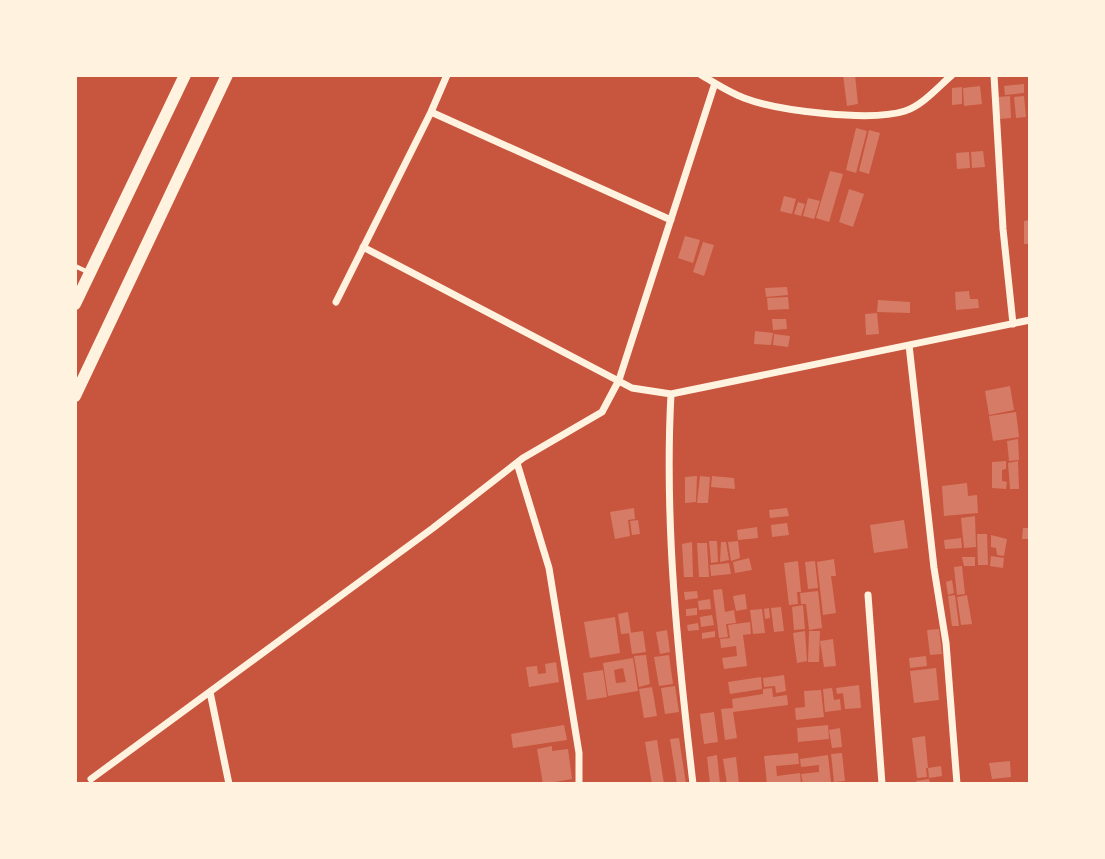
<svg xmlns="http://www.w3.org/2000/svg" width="1105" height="859" viewBox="0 0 1105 859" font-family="Lato,sans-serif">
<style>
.building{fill:#d67c66;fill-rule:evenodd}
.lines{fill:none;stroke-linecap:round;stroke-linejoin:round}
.service{stroke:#fff3e0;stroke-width:4.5}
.minor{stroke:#fff3e0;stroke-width:7}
.primary{stroke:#fff3e0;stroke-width:12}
</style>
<rect width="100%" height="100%" fill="#c8553d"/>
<path class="building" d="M843,75h12l3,29 -11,2z
M1024,84v9l-19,2 -1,-9z
M980,86l2,18 -18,2 -1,-18z
M962,87v17l-10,1v-17z
M1010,96l1,22 -12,1 -1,-22z
M1024,96l2,21 -10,1 -2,-21z
M856,128l11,3 -11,42 -10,-3z
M869,130l11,3 -11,41 -10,-3z
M983,151l2,16 -13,1 -1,-16z
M969,152l1,16 -13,1 -1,-16z
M830,171l13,3 -14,48 -13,-4z
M849,189l15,5 -11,33 -14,-5z
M784,196l12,3 -4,15 -12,-3z
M808,198l12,3 -6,18 -11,-3z
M798,202l7,2 -4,12 -7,-2z
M1030,220v24h-6v-23z
M685,236l15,4 -7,23 -15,-5z
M703,242l11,3 -10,31 -11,-4z
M787,287l1,8 -22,2 -1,-9z
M969,291l1,8h8l1,9 -23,2 -1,-18z
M788,297l1,12 -21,1 -1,-12z
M878,300l32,2v11l-33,-1z
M877,313l2,21 -13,1 -1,-21z
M772,319h14l1,10 -14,1z
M755,331l18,2 -2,12 -17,-1z
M774,334l16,2 -2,11 -15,-2z
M1010,386l4,24 -25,5 -4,-24z
M1016,412l3,25 -26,4 -4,-25z
M1018,439l1,21 -10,1 -2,-20z
M1006,461v8l-4,1v11l5,1 -1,7 -14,-1v-26z
M1018,461l1,28h-9l-2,-26z
M697,476l-1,26 -11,1v-26z
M700,476l10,1 -2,26h-11z
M712,476l22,2 1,11 -24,-2z
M967,483l1,13 9,-1 1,18 -34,3 -2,-30z
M634,508l1,11 -7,1 2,16 -15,3 -5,-27z
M787,508l2,8 -19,2 -1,-8z
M975,516l1,31 -12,1 -3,-30z
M638,520l2,14 -8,1 -2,-14z
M904,520l4,28 -34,5 -4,-28z
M787,523l2,12 -17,2 -1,-12z
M757,527l1,11 -20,2 -1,-10z
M1023,528h7v11h-8z
M977,534h10l1,31h-10z
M991,535l16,4 -3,17 -7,-1 -1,-7 -5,-1z
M961,538l1,10 -17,1 -1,-9z
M709,541h8l1,21 -7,1z
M738,541l2,17 -9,3 -3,-19z
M692,542l1,35h-9l-2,-33z
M721,542h5l3,18 -9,2z
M697,543h10l2,34h-10z
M991,556l13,2 -1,10 -13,-2z
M962,557h13v9h-11z
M749,558l3,12 -17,3 -2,-11z
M834,559l2,17h-5l5,37 -13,2 -6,-53z
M798,561l3,31h-4l1,12 -9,1 -5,-42z
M815,561l3,27 -10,1 -3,-27z
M729,563l2,11 -20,2 -1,-11z
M962,566l3,28 -8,1 -3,-28z
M952,580l2,13 -6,2 -2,-13z
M722,589l3,23 9,-2 2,13 -10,1 2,13 -9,1 -6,-48z
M697,591l1,7 -13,2 -1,-8z
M818,591l4,37 -13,2 -3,-26h-5l-1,-11z
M745,594l2,15 -11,2 -3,-15z
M955,595l4,31h-7l-4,-30z
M967,595l5,29 -11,1 -4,-28z
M710,599l1,10 -12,1 -1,-9z
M803,605l2,24 -11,1 -2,-23z
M781,607l3,24 -10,1 -3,-24z
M697,608v7l-11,1v-7z
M769,608l1,10 -5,1 -1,-10z
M762,609l3,24 -12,1 -3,-24z
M628,612l3,21 -10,1 -3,-20z
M712,615l2,10 -13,2 -1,-10z
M615,617l5,36 -30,5 -6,-36z
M750,622l1,12 -8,1 4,31 -23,3 -2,-11 15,-2 -1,-10 -15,2 -1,-9 10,-1 -2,-13z
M698,623l1,7 -11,1 -1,-6z
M939,629l3,25 -12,1 -3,-25z
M667,630l3,22 -10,2 -4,-22z
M643,631l3,21 -14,2 -3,-21z
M715,631v6l-13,2v-6z
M805,631l2,30 -10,2 -4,-30z
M809,631h11l-1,31h-11z
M833,639l3,27 -12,1 -4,-26z
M646,655l4,29 -11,3 -5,-31z
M669,655l4,29 -14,2 -5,-29z
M926,656l1,10 -17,2 -1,-10z
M633,658l5,33 -30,5 -5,-33zM623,668l3,14 -10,1 -2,-13z
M556,662l3,20 -30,5 -3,-20 11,-1 1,8 8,-1 -1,-9z
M936,668l3,32 -25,3 -4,-32z
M603,670l4,27 -20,3 -4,-27z
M784,675l2,16 -10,2 -1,-7 -11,1 -1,-9z
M761,677l1,12 -32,5 -2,-12z
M859,685l2,23 -16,1 -2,-16 -6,1 -1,-6z
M675,686l4,26 -14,2 -4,-26z
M652,687l5,29 -13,2 -5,-29z
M772,688l1,9 14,-2 1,10 -55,7 4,26 -12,2 -4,-31 12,-1 -1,-9 31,-5v-5z
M832,688l2,12 6,-1 1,11 -16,2 -2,-23z
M821,690l3,27 -28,3 -1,-12 10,-1 -1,-16z
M714,712l4,30 -14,2 -4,-30z
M564,725l3,15 -54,8 -2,-14z
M828,725l1,14 -31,3 -1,-14z
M840,728l2,19 -10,1 -3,-18z
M925,736l3,32h-2l1,9 -10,1 -5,-40z
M679,738l7,46h-9l-7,-45z
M657,740l7,44h-12l-7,-42z
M552,746v5l16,-2 4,30 -29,5 -6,-35z
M798,753l1,11 -23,2 1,10 23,-3 1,11h-34l-3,-28z
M842,753l3,28 -11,1 -3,-28z
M717,755l3,29h-10l-3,-27z
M828,755l3,27 -28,2 -2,-10 18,-2v-7l-18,2 -1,-8z
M736,757l3,27h-12l-4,-25z
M1010,761l1,16 -19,2 -3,-16z
M941,766l1,10 -13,2 -1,-10z
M929,779l1,5h-13l-1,-3z"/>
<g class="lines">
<path class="service" d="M75,266l15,7"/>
<path class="minor" d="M701,75c14,8 29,18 43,23 34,13 127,24 161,13 18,-6 33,-24 47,-36
M994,75l9,154 10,95
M431,112l240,108
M363,247l269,141 39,6 359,-74
M336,302l95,-190 16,-37
M909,345l25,223 12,75 11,141
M671,394c-7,130 7,261 22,390
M517,463l32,105 30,185v31
M868,595l14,189
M210,692l19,92
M91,779l342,-251 90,-70 79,-46 17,-32 96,-297"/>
<path class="primary" d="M75,304l110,-229
M75,396l152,-321"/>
</g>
<rect width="1105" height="859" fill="none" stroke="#fff3e0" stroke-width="154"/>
</svg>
